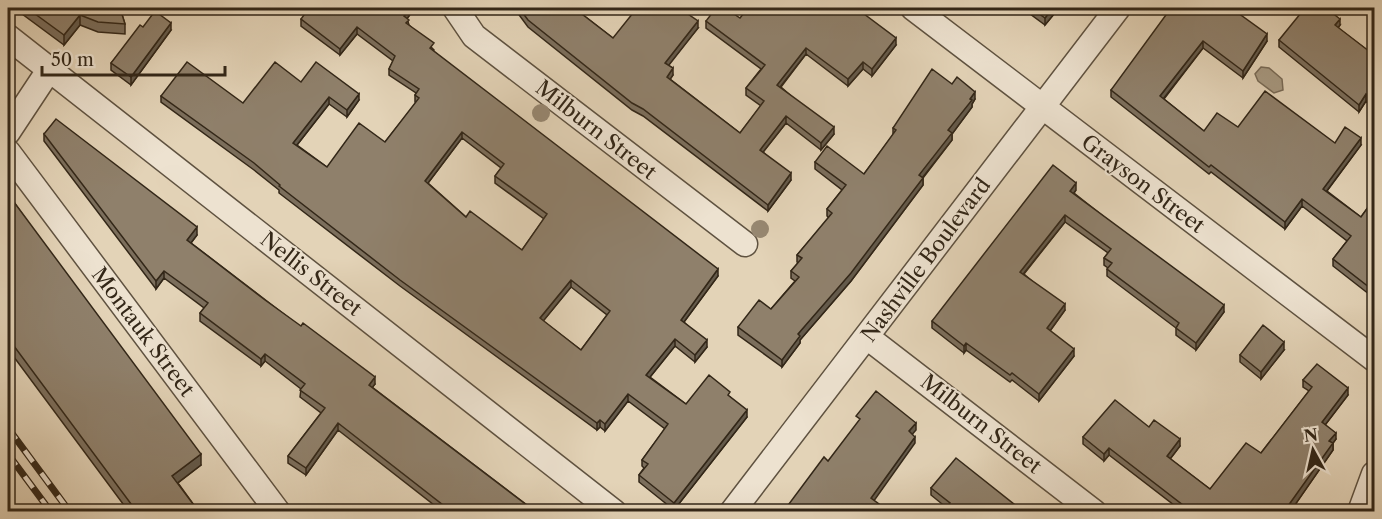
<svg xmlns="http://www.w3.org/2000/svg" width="1382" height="519" viewBox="0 0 1382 519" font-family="'Libre Caslon Text',serif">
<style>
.water{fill:#a79981;stroke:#796b57;stroke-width:1.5}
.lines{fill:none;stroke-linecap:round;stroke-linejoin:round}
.minor-casing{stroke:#5f5240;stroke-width:27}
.minor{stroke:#ede2d0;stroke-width:24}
.rail-casing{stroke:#332718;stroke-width:7}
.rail{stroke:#ede2d0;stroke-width:4.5;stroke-dasharray:14;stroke-linecap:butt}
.tree{fill:#978872}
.wall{fill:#7b6e5c;stroke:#332718;stroke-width:1.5;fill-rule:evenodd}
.shaded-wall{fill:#645a4b;stroke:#332718;stroke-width:1.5}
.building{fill:#8f806b;stroke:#332718;stroke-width:1.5;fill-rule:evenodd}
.labels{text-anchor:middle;stroke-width:4.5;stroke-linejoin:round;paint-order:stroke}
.street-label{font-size:21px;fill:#332718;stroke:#ede2d0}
</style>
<rect width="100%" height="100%" fill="#e3d3b7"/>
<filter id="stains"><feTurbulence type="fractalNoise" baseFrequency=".00333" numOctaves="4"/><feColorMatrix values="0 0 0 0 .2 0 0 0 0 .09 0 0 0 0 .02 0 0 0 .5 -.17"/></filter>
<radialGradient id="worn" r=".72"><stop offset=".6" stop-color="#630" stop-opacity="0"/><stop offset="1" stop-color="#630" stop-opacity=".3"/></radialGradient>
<path class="water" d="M1261,67l8,1 13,11 1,11 -9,3 -16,-12 -3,-7z"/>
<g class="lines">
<defs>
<path id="minor" d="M455,8l19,28 271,208
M913,8l461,351
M8,37l606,475
M8,132l41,-62
M8,152l270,360
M867,337l227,175
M732,512l386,-504
M1360,512l14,-38"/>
</defs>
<use href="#minor" class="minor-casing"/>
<use href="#minor" class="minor"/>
<defs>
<path id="rail" d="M8,428l62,84
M8,454l43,58"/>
</defs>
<use href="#rail" class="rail-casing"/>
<use href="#rail" class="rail"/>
</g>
<g class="tree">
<circle cx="541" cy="113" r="9"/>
<circle cx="760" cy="229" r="9"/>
</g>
<path class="wall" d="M14,8h106l5,16v10l-27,-2 -18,-7 -16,20z
M514,8h60l39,30 85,-10 -30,37 5,10 -3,4 70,54 21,-27 -15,-11v-7l15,-19 -55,-41v-7l34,-3 156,27 -24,31 -9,-7 -15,17 -42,-32 -25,33 53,47 -13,16 -35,-27 -23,29 28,28 -23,31 -125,-95 -11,-6 -104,-83z
M1022,8h37l-14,17z
M1234,10l33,31 -24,37 -40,-30 -39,51 40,32 34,-4 97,16 26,2 -34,46 34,26 13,-18v99l-41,-32v-7l14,-18 -45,-35 -17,23 -74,-57 -2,2 -98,-77v-7z
M328,12l81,4 -2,2 2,7 25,25 -1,1 285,225 -34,46 23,25 -12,15 -20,-16 -25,31 36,27 44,-7 17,20 -73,93 -35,-28v-7l5,-7 -2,-2v-6l23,-31 -37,-28 -23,30 -5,-4 -3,3 -197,-144 -121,-93v-3l-25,-20 -93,-68v-6l82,7 58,-21 58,18 -12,17 -18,-13 -32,41 30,22 58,-25 31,-39 -1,-1v-7l1,-2 -27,-18v-6l4,-8 -36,-27 -17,21 -39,-29v-7zM462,138l39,30 -6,8v7l49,36 -22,31 -56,-33 -38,-34zM571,287l36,28 -26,35 -38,-29z
M1340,25l-2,3 36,27v53l-8,-7 -7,11 -80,-65v-7z
M143,27l28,3 -40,55 -20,-15v-7z
M952,84l23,15 -3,5v3l-20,27v6l-29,38v7l-72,96 -51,59v3l-18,24 -44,-32v-8l33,-18 24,-28 -4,-3v-7l7,-8 -1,-1v-7l32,-37 -2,-2v-7l15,-19 -27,-21v-7l49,12 29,-39v-7z
M44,134l153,101 -6,8 184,141 -3,3 164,125h-93l-105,-82 -32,45 -18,-12v-7l33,-43 -21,-16 1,-8 -36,-28 -4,5 -61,-45v-8l4,-5 -40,-30 -8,11 -112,-148z
M1076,190l-2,3 150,119 -28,38 -20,-15v-7l-69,-52v-7l1,-1 -4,-3v-7l4,-5 -43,-31 -41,52 41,36 -15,21 24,25 -35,45 -27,-21 -2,2 -44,-32 -2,3 -32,-25v-7z
M8,194l193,271 -23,18 21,29h-70l-121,-163z
M1284,350l-23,29 -21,-17v-7z
M1303,380l45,15 -23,30 11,14 -3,4v7l-41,59 3,3h-112l-74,-57 -5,6 -21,-17v-7l66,-10 31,19 -10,13 40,30 51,-36 48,-62 -6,-4z
M931,488l93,24h-77v-4l-16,-13z"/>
<path class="shaded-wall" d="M1053,8h6l-14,17v-7z
M409,9v7l-5,7v-7z
M80,15v10l-16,20v-10z
M1340,19v6l-5,7v-7z
M698,21v7l-33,42v-7z
M171,23v7l-40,55v-8z
M357,27v7l-17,21v-6z
M1267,34v7l-24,37v-7z
M896,38v7l-24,31v-7z
M1203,41v7l-43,55v-7z
M806,48v6l-29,37v-6z
M863,62v7l-15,17v-7z
M673,68v7l-6,9v-7z
M975,92v7l-3,5v3l-20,27v6l-33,42v-7l29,-45z
M359,94v6l-12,17v-7z
M1366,94v7l-7,11v-7z
M329,97v7l-36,46v-7z
M786,116v7l-26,33v-6z
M834,127v7l-13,16v-7z
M462,132v6l-37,49v-6z
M1361,138v7l-38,51v-7z
M791,173v7l-23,31v-6z
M923,178v7l-72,96 -51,59v3l-18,24v-7l16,-26z
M1076,183v7l-6,8v-7z
M1302,199v7l-17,23v-7z
M1065,215v7l-45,56v-6z
M197,227v8l-10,13v-8z
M718,269v7l-37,50v-6z
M164,271v7l-8,11v-8z
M571,280v7l-31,38v-7z
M1065,304v6l-18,25v-7z
M1224,305v7l-28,38v-7z
M675,339v7l-29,36v-7z
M707,340v7l-12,15v-7z
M1284,342v8l-23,29v-7z
M966,343v7l-2,3v-7z
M1074,349v7l-35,45v-7z
M265,354v7l-4,5v-7z
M375,377v7l-6,8v-7z
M1348,388v7l-26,34v-7z
M628,394v7l-23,30v-7z
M747,410v7l-73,93v-7z
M600,420v7l-3,3v-7z
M338,423v7l-32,45v-7z
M916,423v7l-7,8v-7z
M1336,433v6l-3,4v7l-43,62 -2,-6 41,-65z
M915,437v6l-44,62v-7z
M1180,439v7l-13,17v-7z
M1109,448v7l-5,6v-7z
M201,454v11l-29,22v-11z"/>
<path class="building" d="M27,8h93l5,16 -27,-2 -18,-7 -16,20z
M309,8h13l6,4 4,-4h75l2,1 -5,7 5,4 -3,3 28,20 -4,5 288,221 -37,51 26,20 -12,15 -20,-16 -29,36 40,29 23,-29 21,17 -2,3 19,15 -73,93 -35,-28 9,-11 -6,-4 26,-36 -40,-30 -23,30 -5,-4 -3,3 -197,-143 -121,-94 1,-1 -26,-22 -93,-67 26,-34 56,41 32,-41 26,20 15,-20 43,32 -12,16 -18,-13 -36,46 34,24 32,-44 26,19 34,-44 -4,-3 4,-6 -30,-20 6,-13 -38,-29 -17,22 -39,-30zM462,132l42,32 -9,12 52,38 -25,36 -52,-39 -4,6 -41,-36zM571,280l39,31 -29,39 -41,-32z
M519,8h55l39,30 24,-30h42l19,13 -33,42 8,5 -6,9 73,56 24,-32 -18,-13 19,-23 -59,-44 10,-13h9l15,10 8,-10h108l40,30 -24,31 -9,-7 -15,17 -42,-31 -29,37 57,42 -13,16 -35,-27 -26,34 31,23 -23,32 -125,-96 -11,-6 -104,-83z
M1031,8h22l-8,10z
M1171,8h60l36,26 -24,37 -40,-30 -43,55 44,35 13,-18 21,14 27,-36 70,52 10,-16 16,11 -38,51 38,28 13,-18v92l-41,-32 18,-23 -49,-37 -17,23 -74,-57 -2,2 -98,-77z
M1305,8h21l14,11 -5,6 39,30v16l-1,2 1,1v27l-8,-7 -7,11 -80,-65z
M155,11l16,12 -40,54 -20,-14 29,-38 3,2z
M932,69l20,15 5,-7 18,15 -5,7 2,1 -24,30 4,3 -33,42 4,3 -72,95 -53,61 2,2 -18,24 -44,-33 21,-27 12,9 28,-32 -8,-6 11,-13 -5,-3 35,-42 -5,-4 19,-24 -31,-23 12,-16 37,28 32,-44 -3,-2z
M56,119l141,108 -10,13 78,60 36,26 2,-3 72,54 -6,8 167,127h-84l-114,-89 -32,45 -18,-12 37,-48 -25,-18 5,-6 -40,-30 -4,5 -61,-46 8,-10 -44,-32 -8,10 -112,-147z
M1053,165l23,18 -6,8 154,114 -28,38 -20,-15 3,-5 -72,-54 5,-6 -8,-5 7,-9 -46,-34 -45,57 45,32 -18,24 27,21 -35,45 -27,-21 -2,2 -44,-32 -2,3 -32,-25z
M8,194l193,260 -29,22 27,36h-62l-129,-174z
M1263,325l21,17 -23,30 -21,-17z
M1317,364l31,24 -26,34 14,11 -7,8 4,2 -45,63 7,6h-103l-83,-64 -5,6 -21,-17 32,-37 34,27 5,-7 26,19 -13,17 43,33 36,-46 15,10 51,-66 -9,-7z
M876,391l40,32 -7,8 6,6 -44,61 19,14h-107l41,-55 4,4 32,-42 -4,-3z
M956,458l68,54h-70l-7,-5 3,-4 -19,-15z"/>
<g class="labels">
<g class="street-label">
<text transform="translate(596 130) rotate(38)" y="7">Milburn Street</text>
<text transform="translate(1143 184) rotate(37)" y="7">Grayson Street</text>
<text transform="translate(926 260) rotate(-53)" y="7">Nashville Boulevard</text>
<text transform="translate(311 274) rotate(38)" y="7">Nellis Street</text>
<text transform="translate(143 332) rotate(53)" y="7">Montauk Street</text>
<text transform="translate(981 424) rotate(38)" y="7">Milburn Street</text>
</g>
</g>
<rect width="1382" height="519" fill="none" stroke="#e3d3b7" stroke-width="30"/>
<rect x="9" y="9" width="1364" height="501" fill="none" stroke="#332718" stroke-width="3"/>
<rect x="15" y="15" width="1352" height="489" fill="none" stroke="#332718" stroke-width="1.5"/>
<g transform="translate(1313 450) rotate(352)" stroke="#ede2d0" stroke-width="4.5" paint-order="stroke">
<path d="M0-4.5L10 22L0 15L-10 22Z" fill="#332718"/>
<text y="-9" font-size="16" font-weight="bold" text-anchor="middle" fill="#332718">N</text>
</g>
<path d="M42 66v9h183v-9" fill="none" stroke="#332718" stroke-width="3"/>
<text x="51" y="66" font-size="18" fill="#332718" stroke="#ede2d0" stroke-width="4.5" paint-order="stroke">50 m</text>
<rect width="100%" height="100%" filter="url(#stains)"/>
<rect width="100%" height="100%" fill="url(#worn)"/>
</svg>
